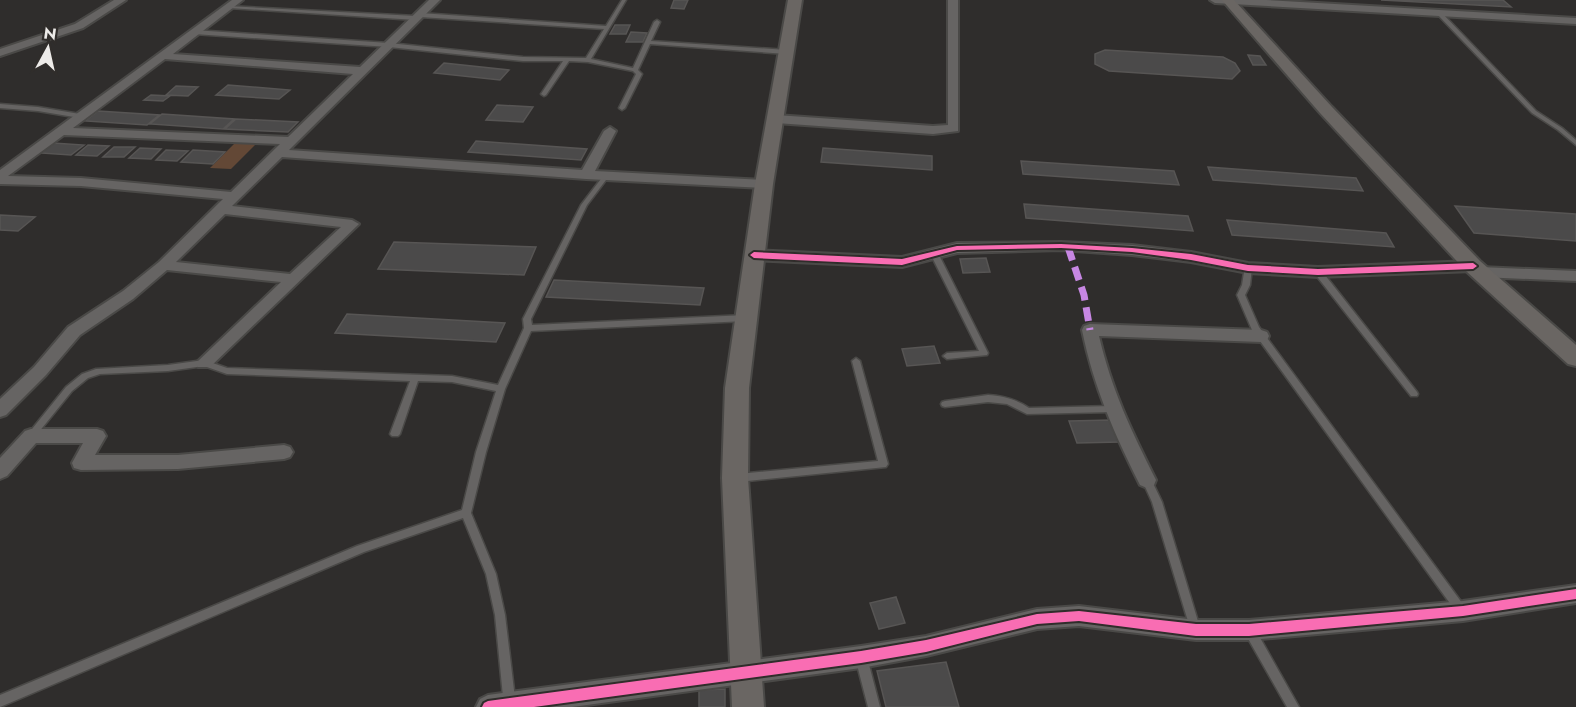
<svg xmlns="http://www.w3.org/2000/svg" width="1576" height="707" viewBox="0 0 1576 707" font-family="Jost,sans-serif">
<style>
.green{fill:#634836}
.building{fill:#4b4a4a;stroke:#575554;stroke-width:1.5}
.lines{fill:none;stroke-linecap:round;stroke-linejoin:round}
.lane-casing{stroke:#4a4947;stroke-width:3}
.street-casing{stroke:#4a4947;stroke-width:4}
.secondary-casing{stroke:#4a4947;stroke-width:4}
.lane{fill:#666463;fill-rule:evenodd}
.street{fill:#666463;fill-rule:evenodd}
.secondary{fill:#6a6663;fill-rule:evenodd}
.quiet{stroke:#c787e3;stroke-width:7;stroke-dasharray:14 7;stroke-linecap:butt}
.cycleway-casing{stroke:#302d2b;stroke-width:4}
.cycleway{fill:#f96db3;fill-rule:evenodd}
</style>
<rect width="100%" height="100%" fill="#2f2d2c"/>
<path class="green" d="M238,140l21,1 -28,28 -21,-1z"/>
<path class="building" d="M674,0h14l-4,9 -13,-1z
M1381,0h122l8,7z
M615,25h15l-4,9h-16z
M631,32l16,1 -4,9h-17z
M1105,50l118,7 12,6 5,8 -8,8 -123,-8 -14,-7v-10z
M1248,55l12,1 6,9h-13z
M444,63l65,7 -9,10 -66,-7z
M228,85l62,5 -11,9 -63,-4z
M176,86l22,1 -10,9 -22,-1z
M151,95l19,1 -7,5 -19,-1z
M497,105l36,2 -10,15 -37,-2z
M98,111l61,4 -12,10 -62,-4z
M162,114l72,5 -11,10 -73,-5z
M236,119l62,3 -10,10 -63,-3z
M476,141l111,8 -6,11 -113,-8z
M53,143l31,2 -13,10 -31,-2z
M88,145l21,1 -12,10 -21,-1z
M114,147h21l-11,10h-21z
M140,148l21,1 -10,10 -22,-1z
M823,148l109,8v14l-111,-8z
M166,150l22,1 -11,10 -21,-1z
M193,150l32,2 -12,12 -32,-2z
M1021,161l153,10 5,14 -156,-11z
M1208,167l148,11 7,13 -150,-11z
M1024,204l164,12 5,15 -167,-13z
M1455,206l121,8v27l-102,-8z
M0,215l35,2 -17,14 -18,-1z
M1227,220l159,13 8,14 -162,-12z
M394,242l142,5 -12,28 -146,-6z
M986,258l4,14 -27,1 -3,-14z
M554,280l150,8 -4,17 -154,-8z
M347,314l158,9 -9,19 -161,-9z
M934,346l6,17 -33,3 -5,-17z
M1112,420l8,22 -43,1 -8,-22z
M896,597l9,26 -26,6 -9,-26z
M946,662l13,45h-73l-9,-36z
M725,689v18h-26v-17z"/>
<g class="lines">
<defs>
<path id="lane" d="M622,0h4l-35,59 42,9 21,-46 3,-2 3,2 -9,19 136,9 3,2 -3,2 -137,-10 -12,26 4,4 -17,34 -3,2 -3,-2 17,-34 -3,-3 -45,-9 -19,-1 -23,34 -2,1 -3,-2 22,-33h-40l-134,-14 -195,-13 -3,-2 3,-2 195,13 134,14 63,1 18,-29 -184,-12 -3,-2 3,-2 186,13z
M227,6l189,10 3,2 -3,2 -187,-12h-2z
M1437,12h4l95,99 26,17 14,12v5l-18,-15 -26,-17 -95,-99z
M0,104l38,3 42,7 3,2 -3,2 -42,-7 -38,-3z
M606,174l3,2 -22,29 -56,114 1,6 214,-10 4,3 -4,3 -215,10 -26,58 -19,63 -15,61 25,61 9,41 11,92h-12l-9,-92 -9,-41 -23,-56 -99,34 -364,155v-12l357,-149 105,-36 14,-58 20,-61 -44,-9 -34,-1 -18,53 -2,2h-6l-2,-2 20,-53 -183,-7 -23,-8 -36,5 -68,3 -12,4 -16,13 -38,47h-6l-2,-2 2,-2 38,-47 16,-13 14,-5 72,-4 36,-5 23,8 225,8 46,9 26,-57 -1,-9 58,-114 23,-30z
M932,253h6l50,100 -1,2 -40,4 -4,-3 4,-3 32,-2 -48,-96z
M1245,266h3l4,2 -2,17 -5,10 14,32 206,280 1,3 -1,3 -4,2 -4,-2 -205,-283 -15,-35 5,-10z
M1315,270h6l96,122 1,2 -1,2h-6l-96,-122 -1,-2z
M856,358l4,3 28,103 -2,3 -148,15 -3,-1 -2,-3 2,-3 3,-1 140,-13 -26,-100z
M988,395c15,1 28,4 41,13l83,-2 3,1 1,2 -1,2 -3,1 -85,2 -20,-10 -19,-2 -43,5 -3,-1 -1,-2 1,-2 3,-1z
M1147,476l3,1 12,25 38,126 -1,4 -4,1 -4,-1 -1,-4 -38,-126 -10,-22 2,-3z
M1250,626l4,1 45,80h-12l-41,-72 -1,-4 1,-4z
M861,652l4,1 2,4 13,50h-12l-13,-50 2,-4z"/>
<path id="street" d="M114,0h12l-43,28 -83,28v-7l75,-25z
M232,0h11l-70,54 187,13 69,-67h11l-151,150 293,20 22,-39 6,-4 6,4 -21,40 169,9 7,4 -7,4 -178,-9 -304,-22 -50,49 120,14 7,4 -149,143h-12l-2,-4 85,-81 -114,-12 -34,29 -53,36 -34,40 -40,40 -6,2v-18l34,-32 34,-40 55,-36 36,-29 64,-63 -142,-13 -81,-2v-14zM165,59l188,15 -65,63 -215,-9zM64,135l216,9 -49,48 -150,-14 -73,-2zM225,214l116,13 -51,47 -114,-12z
M948,0h10v131l-25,3 -157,-11 -6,-4 6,-4 157,11 15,-1z
M1210,0h56l310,18v6l-361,-21z
M1061,242l71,3 59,7 57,11 70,4 155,-6 5,2 2,4 96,4v10l-96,-4 -5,-2 -2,-4 -155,6 -70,-4 -57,-11 -59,-7 -71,-5 -104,3 -55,14 -148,-7 -7,-5 7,-5 148,7 55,-14z
M1090,324l171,6 6,2 2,4 -2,4 -6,2 -162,-6c13,55 32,94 57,144l-2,5 -7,3 -7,-3c-26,-52 -46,-97 -58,-155l2,-4z
M31,429h66l6,2 3,5 -11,19h83l106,-10 6,2 3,5 -3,5 -6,2 -106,10 -97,1 -7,-2 -2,-5 11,-20h-47l-29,33 -7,3v-21l25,-27z
M1576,585v18l-113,18 -214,19h-53l-117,-14 -42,3 -111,27 -65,12 -289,39h-96l4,-8 8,-4 373,-49 65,-10 111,-27 42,-3 117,14h53l214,-19z"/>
<path id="secondary" d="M788,0h14l-29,184 -24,204 -1,90 16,229h-32l-10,-229 3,-90 30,-204z
M1222,0h12l98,107 148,154 96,84v21l-8,-2 -102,-93 -146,-158z"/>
</defs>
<use href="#lane" class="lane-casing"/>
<use href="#street" class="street-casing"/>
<use href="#secondary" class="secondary-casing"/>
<use href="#lane" class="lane"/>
<use href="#street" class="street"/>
<use href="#secondary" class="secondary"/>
<path class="quiet" d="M1068,247l16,48 6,35"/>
<defs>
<path id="cycleway" d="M1061,244l71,4 59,6 57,11 70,4 155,-6 4,3 -4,3 -155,6 -70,-4 -57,-11 -59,-8 -71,-4 -104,2 -55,15 -148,-7 -4,-3 4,-3 148,7 55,-13z
M1576,589v10l-113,17 -214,20h-53l-117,-15 -42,3 -111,28 -65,11 -327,44h-52l2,-4 4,-2 373,-50 65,-11 111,-26 42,-3 117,13h53l214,-18z"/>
</defs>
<use href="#cycleway" class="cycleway-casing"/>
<use href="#cycleway" class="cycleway"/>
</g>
<g transform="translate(48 48) rotate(8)" stroke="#302d2b" stroke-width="4.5" paint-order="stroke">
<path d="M0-4.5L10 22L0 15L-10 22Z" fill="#edebe9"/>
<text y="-9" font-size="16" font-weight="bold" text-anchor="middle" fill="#edebe9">N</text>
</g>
</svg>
